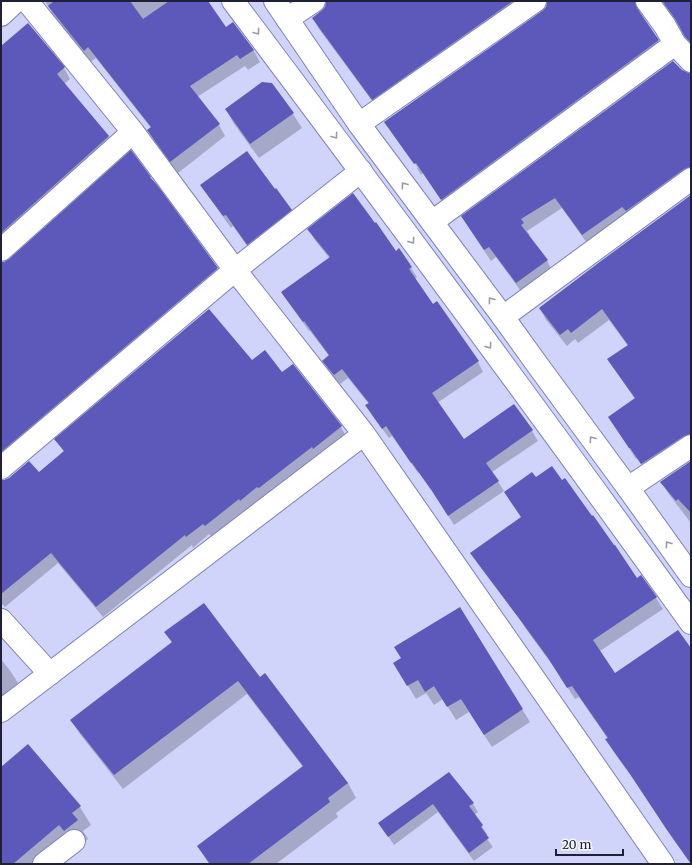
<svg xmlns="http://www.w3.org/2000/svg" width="692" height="865" viewBox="0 0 692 865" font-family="Merriweather,serif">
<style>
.shadow{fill:#0003}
.building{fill:#5c59ba}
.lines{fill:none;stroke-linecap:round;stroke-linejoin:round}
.minor-casing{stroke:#7e81bd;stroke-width:24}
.major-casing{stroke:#7e81bd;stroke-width:24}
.minor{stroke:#fff;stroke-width:22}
.major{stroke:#fff;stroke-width:22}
.oneway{stroke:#9a9ba5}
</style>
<rect width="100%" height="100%" fill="#d0d3fa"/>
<path class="shadow" d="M45,1h162l19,27 7,-5 21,28 6,11 -12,8 -3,-4 -48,31 22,28 6,11 -47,37 -23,-31 -6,-12 2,-2 -55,-70 -5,4 -36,-44z
M327,1h210l-158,109 -60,-81 -6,-11 13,-11z
M548,1h101l-8,7 -1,6 14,19 10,19 -215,158 -26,-37 -2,2 -4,-7h1l-25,-36 150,-120 4,-5z
M1,48l63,20 6,11 -6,5 45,53 6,11 -114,101z
M681,70l10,4v106l-102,66 -27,-38 -35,23 3,4 -2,1 19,25 6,11 -30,22 -27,-37 -5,4 -22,-33 -7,-11z
M272,84l21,30 9,14 -43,30 -25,-34 -8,-15z
M201,185l90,25 7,12 -43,34 -22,-30 -2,2 -22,-31z
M691,196v250l-42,29 -12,-17 -1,1 -20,-31 -7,-11 26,-18 -20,-29 -6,-11 19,-13 -19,-26 -31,23 -3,-4 -8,7 -21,-26 -6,-12z
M309,229l87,23 3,-2 18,27 -2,2 18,26 45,57 5,10 -46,31 27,37 50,-35 18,26 6,10 -46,31 12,19 -50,34 -15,-24 -20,-29 -1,1 -26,-37 -3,2 -17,-23 -3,-11 -21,-26 -8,6 -11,-13 -5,-10 5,-5 -19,-25h-1l-21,-29 -6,-9 48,-34 -16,-20z
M1,263l216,6 6,10 -222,189z
M252,361l30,12 10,-8 49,62 6,11 -101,73 -1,-1 -33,27 -3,-3 -16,14 -1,-3 -89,72 -45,-54 -53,44 -4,-4v-122l38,-7 25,-22 -8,-13z
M691,462v61l-23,-30 -6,-11z
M505,492l132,87 4,-3 15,22 7,11 -63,42 15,24 76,-25v214l-18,-25 -39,-59 -21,-29 -6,-11 1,-1 -29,-42 -4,2 -19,-29 -30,-41 -5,-8 -43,-57 -6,-11 50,-35z
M166,632l94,47 88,104 8,15 -20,15 2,4 -62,47h-67l-11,-18 105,-79 -56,-73 -124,95 -43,-55 -9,-14 101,-77z
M1,659l10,13 7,11 -17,14z
M394,663l128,46 8,13 -38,25 -23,-35 -13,8 -13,-21 -9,6 -8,-12 -10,6z
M1,768l79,39 11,18 -8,6 5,8 -13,10 -29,15h-45z
M449,773l24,31 5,8 -4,3 13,19 -2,2 8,11 -19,14 -36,-49 -44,33 -14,-21z"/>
<path class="building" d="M54,1h76l13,18 26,-18h39l18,26 7,-5 21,28 -14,9 -3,-4 -47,31 30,38 -50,38 -23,-32 4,-3 -63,-80 -4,4 -36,-45z
M326,1h187l-141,99 -60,-82 9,-7 4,-4z
M547,1h88l2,7 17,25 5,7 -218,160 -25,-37 -2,1 -30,-42 158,-111 4,-4z
M662,1h29v42l-6,-6 -10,-18z
M28,23l37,44 -8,7 52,62 -108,97v-187z
M673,61l9,9 9,4v93l-7,2 -58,42 -4,-4 -40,28 -27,-37 -34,21 3,4 -3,2 27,35 -32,23 -27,-36 -5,3 -23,-34z
M262,82l10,1 22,30 -44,31 -25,-35z
M131,150l20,27h-1l8,9 60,82 -217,184v-190h3l5,-3z
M247,151l28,38 1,-1 16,22 -45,35 -21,-30 -3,1 -23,-31z
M353,193l22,30 1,-1 20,29 3,-3 13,19 -3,2 24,35 4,-3 42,60 -47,32 32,46 50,-35 19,26 -47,33 13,18 -51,35 -16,-25 -20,-28h-1l-25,-37 -4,3 -17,-24 4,-2 -27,-34 -8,6 -12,-14 7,-6 -25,-34 -1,1 -22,-30 49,-35 -23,-28z
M691,195v239l-7,2 -43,28 -11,-16h-1l-21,-31 27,-19 -28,-39 21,-14 -26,-36 -31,24 -3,-4 -8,6 -21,-27 62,-47z
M209,309l43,51 13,-10 17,22 11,-8 49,62 -29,23 -1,-2 -26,20 -27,21 -2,-1 -17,14 -1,-2 -34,27 -2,-2 -17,13 -1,-2 -89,72 -45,-54 -50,41v-114h3l5,-2 20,-17 10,11 25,-21 -10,-12z
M691,461v52l-13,-14 -2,2 -16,-19z
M552,466l10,14 3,-2 27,38 1,-1 21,30h1l22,33 4,-3 16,22 -64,43 22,33 63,-43 13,18v216l-26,-37 -35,-53 -25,-35 3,-1 -36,-52 -5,2 -19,-30 -30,-41 -48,-64 51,-36 -17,-25 28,-20 4,5z
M204,603l56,74 5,-4 83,110 -20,15 2,4 -82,62h-38l-13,-18 106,-80 -65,-85 -124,94 -44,-55 102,-78 -8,-10z
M460,607l63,102 -39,26 -23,-36 -14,8 -13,-21 -9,6 -7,-12 -11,6 -14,-23 8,-5 -7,-11z
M28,744l53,62 -9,7 6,7 -14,11 -5,-6 -46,39h-12v-97z
M449,772l25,31 -5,3 14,19 -2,2 8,11 -20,15 -36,-49 -45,33 -10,-14z"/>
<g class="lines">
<defs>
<path id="minor" d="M27,1l106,131 102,138 129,164 299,430
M647,1l18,25 10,18 16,17
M1,15l15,-14
M287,19l27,-18
M359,124l176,-123
M432,222l243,-178
M1,250l132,-118
M503,317l188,-138
M1,468l234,-198 126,-99
M628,488l63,-42
M1,620l49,54
M1,711l363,-277
M44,864l30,-23"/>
<path id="major" d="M233,1c155,206 308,413 458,622
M275,1l84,123 73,98 71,95 36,50 89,121 63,88"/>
</defs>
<use href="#minor" class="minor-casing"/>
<use href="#major" class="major-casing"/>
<use href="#minor" class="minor"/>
<use href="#major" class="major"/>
</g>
<defs><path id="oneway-chevron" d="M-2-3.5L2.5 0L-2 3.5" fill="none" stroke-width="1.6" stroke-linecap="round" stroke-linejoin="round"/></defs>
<g class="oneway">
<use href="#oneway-chevron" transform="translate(257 32) rotate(53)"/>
<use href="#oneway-chevron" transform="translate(335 136) rotate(53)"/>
<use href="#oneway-chevron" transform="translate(404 185) rotate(-126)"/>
<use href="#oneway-chevron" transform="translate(412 241) rotate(54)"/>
<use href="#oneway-chevron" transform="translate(491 300) rotate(-127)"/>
<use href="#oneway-chevron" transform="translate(489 346) rotate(54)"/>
<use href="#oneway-chevron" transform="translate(592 439) rotate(-126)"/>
<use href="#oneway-chevron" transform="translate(668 544) rotate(-126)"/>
</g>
<rect width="692" height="865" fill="none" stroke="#1f2038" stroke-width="4"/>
<path d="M556 849v6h67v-6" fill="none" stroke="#1f2038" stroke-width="2"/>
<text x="562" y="849" font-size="12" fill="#1f2038" stroke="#f6f7fe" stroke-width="3" paint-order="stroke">20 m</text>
</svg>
